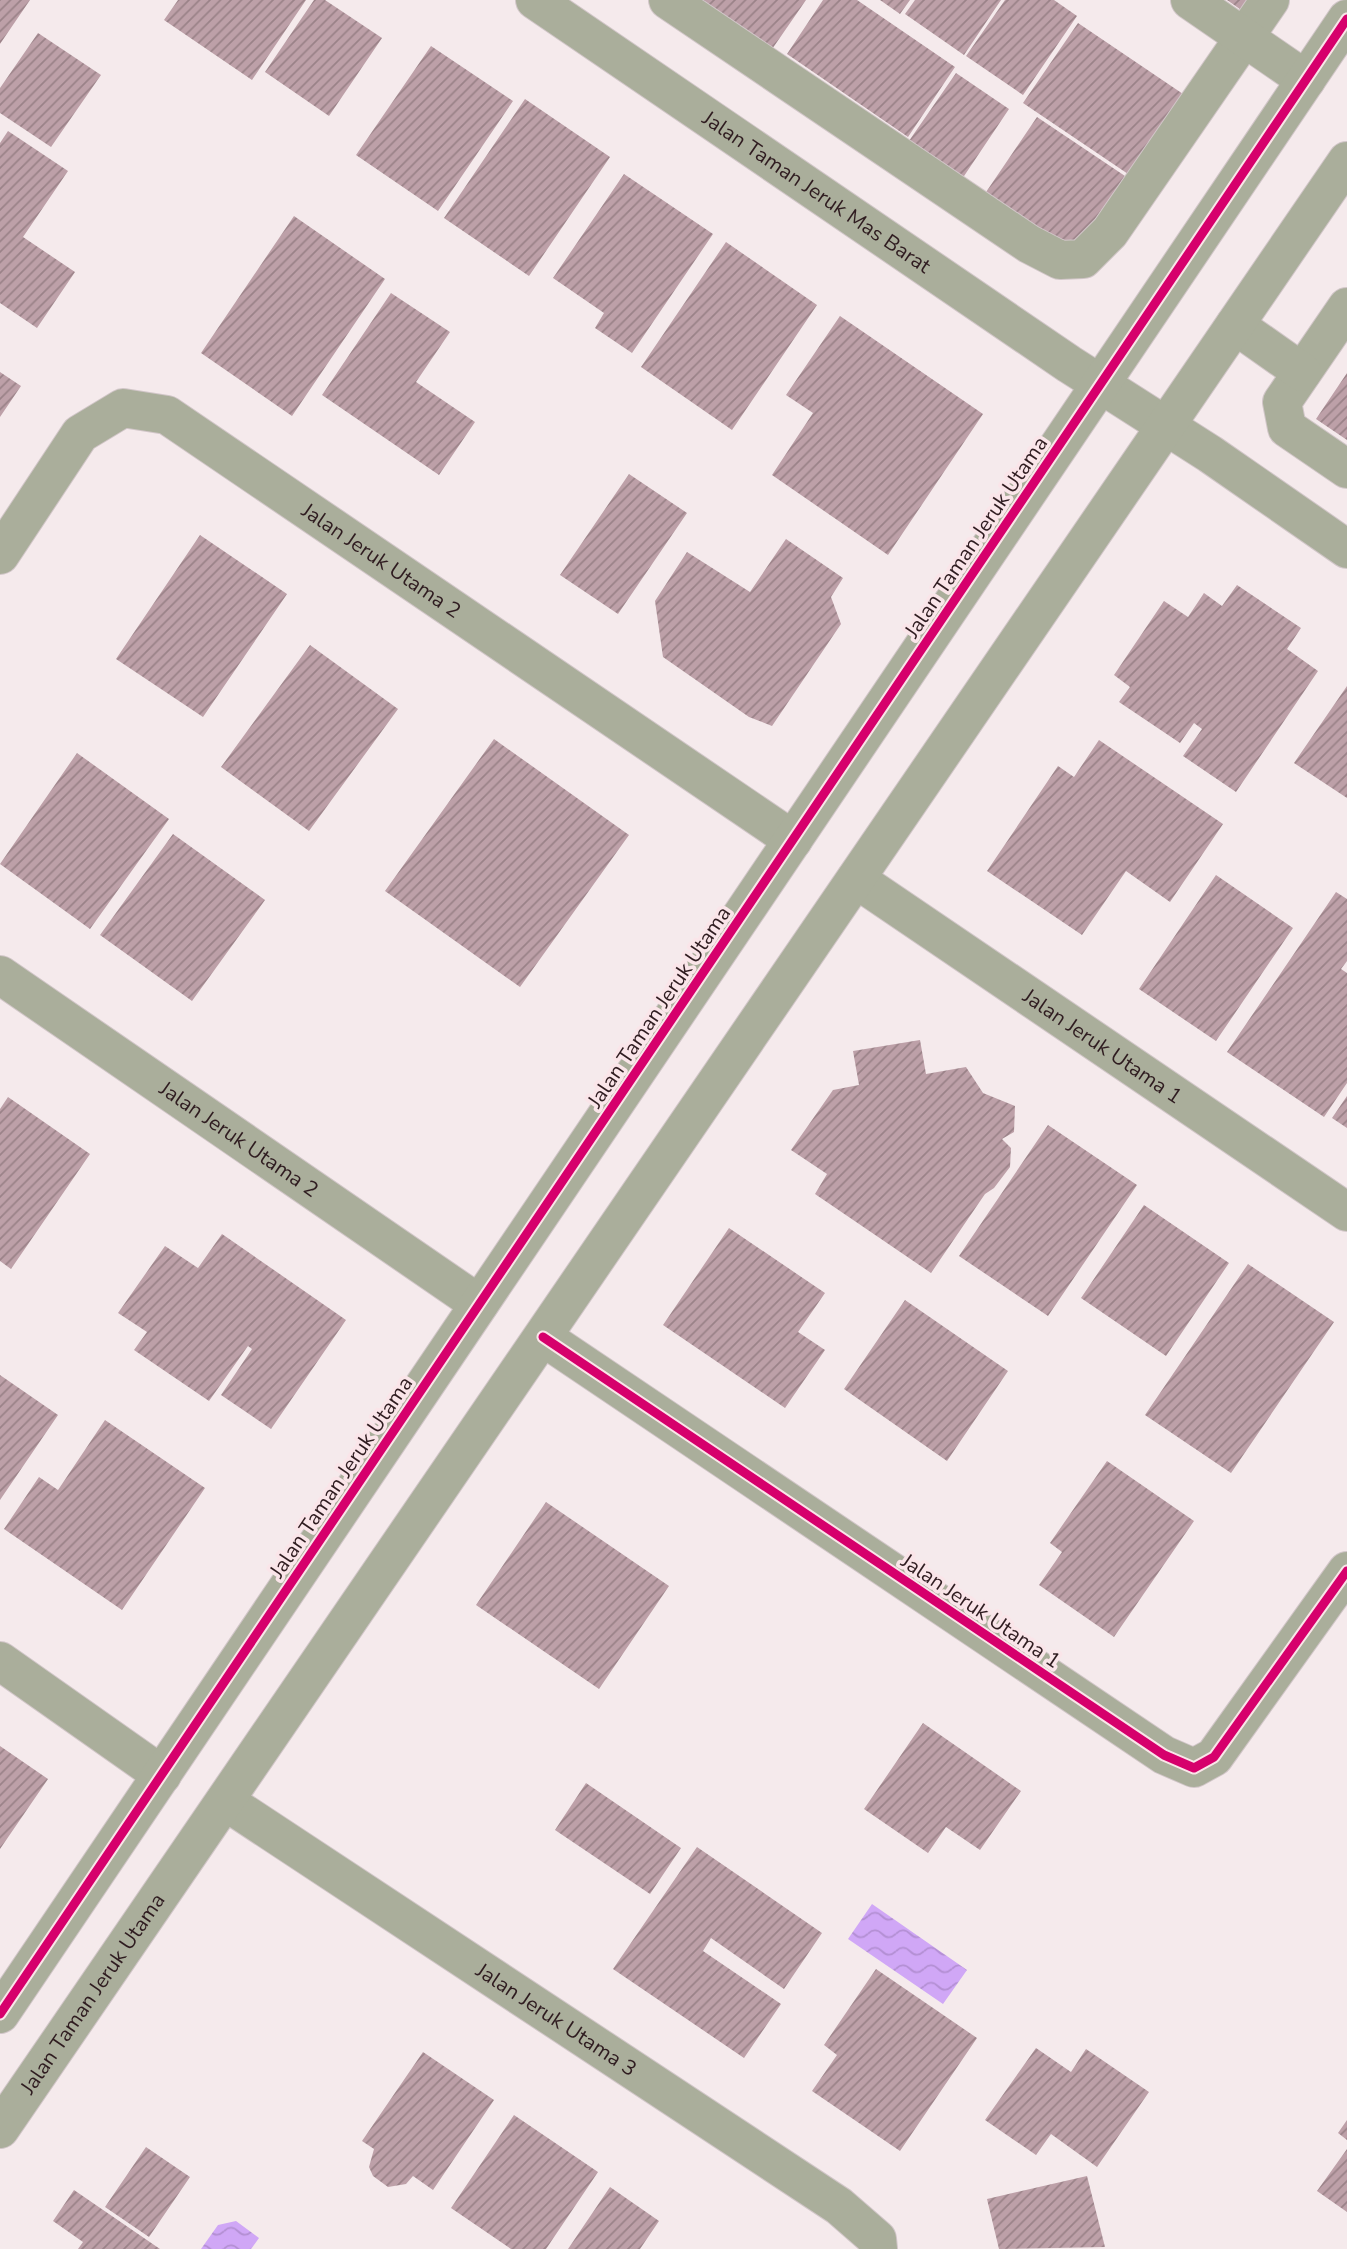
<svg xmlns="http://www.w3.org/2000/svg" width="1347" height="2249" viewBox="0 0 1347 2249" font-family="'Nunito Sans',sans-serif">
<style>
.water{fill:url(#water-waves)}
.building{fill:url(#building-hatch)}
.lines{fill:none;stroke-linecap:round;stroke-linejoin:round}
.minor-casing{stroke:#d1c6c8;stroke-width:40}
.minor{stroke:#aaae9b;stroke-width:38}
.cycleway-casing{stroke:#fae5e9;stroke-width:13}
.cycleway{stroke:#d6006c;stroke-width:9}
.labels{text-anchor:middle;stroke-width:7;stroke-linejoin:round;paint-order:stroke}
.street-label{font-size:21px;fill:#2f1c20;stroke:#fae5e9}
</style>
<defs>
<pattern id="water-waves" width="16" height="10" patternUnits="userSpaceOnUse" patternTransform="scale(1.75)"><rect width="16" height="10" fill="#d0a7f6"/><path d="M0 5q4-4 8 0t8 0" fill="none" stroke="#b38fd3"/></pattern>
<pattern id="building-hatch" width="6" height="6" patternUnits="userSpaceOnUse" patternTransform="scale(1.75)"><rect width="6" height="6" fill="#bda0a8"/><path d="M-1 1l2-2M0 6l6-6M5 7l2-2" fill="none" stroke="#9a8288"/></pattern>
</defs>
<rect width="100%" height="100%" fill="#f5eaec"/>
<path class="water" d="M872,1904l95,66 -24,34 -95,-65z
M236,2221l23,17 -8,11h-50l17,-24z"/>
<path class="building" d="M0,0h30l-30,44z
M178,0h128l-54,80 -88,-60z
M314,0h11l57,38 -53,78 -64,-44z
M688,0h118l-38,55z
M823,0h34l98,67 -47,70 -121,-83z
M880,0h30l-10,14z
M915,0h86l-37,55 -59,-41z
M1005,0h49l23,16 -54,79 -57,-39z
M1227,0h25l-8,12z
M1078,23l108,73 -55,80 -108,-73z
M38,33l63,42 -50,72 -51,-34v-25z
M431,46l82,55 -75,110 -82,-56z
M956,73l53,36 -53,79 -54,-37z
M525,99l85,58 -81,119 -85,-58z
M1037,117l88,59 -56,81 -87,-59z
M8,131l60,40 -45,66 52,35 -38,56 -37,-25v-160z
M624,174l89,60 -81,119 -37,-25 9,-15 -51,-35z
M294,216l91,63 -93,137 -91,-63z
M726,242l91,63 -85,125 -91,-63z
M391,293l59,39 -34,50 59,40 -36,53 -117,-80z
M840,316l143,98 -95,141 -116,-80 41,-62 -27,-18z
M0,372l21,14 -21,31z
M1347,373v67l-31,-21z
M629,474l58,39 -69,101 -58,-39z
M200,535l87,59 -84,123 -87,-58z
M786,539l57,39 -12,19 10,27 -69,102 -23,-9 -86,-60 -8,-56 32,-49 63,40z
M1237,585l64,43 -14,21 31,22 -82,121 -53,-36 19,-27 -8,-6 -14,20 -61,-41 11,-15 -16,-12 50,-74 24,16 16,-24 18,13z
M310,645l88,64 -89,122 -88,-64z
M1347,686v112l-53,-35z
M494,739l135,96 -109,152 -135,-96z
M1099,740l124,84 -53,78 -44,-31 -44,64 -95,-64 71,-105 16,11z
M77,753l92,66 -79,110 -90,-65z
M173,834l92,66 -73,101 -92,-66z
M1216,875l77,53 -77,113 -77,-52z
M1336,892l11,7v62l-6,8 6,4v110l-23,34 -97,-65z
M920,1040l6,34 40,-7 17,26 32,13 -1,26 -12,7 9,9 -1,19 -16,21 -9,6 -54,79 -116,-79 12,-20 -36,-24 42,-60 26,-5 -6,-34z
M1347,1096v32l-15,-10z
M8,1097l82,57 -79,115 -11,-8v-152z
M1048,1125l89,60 -89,131 -89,-60z
M1144,1205l85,58 -63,93 -85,-58z
M729,1228l96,65 -27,39 27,18 -40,58 -122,-83z
M222,1234l124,86 -75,109 -50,-34 31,-46 -4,-3 -39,55 -75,-51 13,-18 -29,-19 47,-67 33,22z
M1248,1264l86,58 -103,151 -86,-58z
M905,1300l103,71 -61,90 -103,-72z
M0,1375l58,40 -58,85z
M105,1420l100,68 -83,122 -118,-81 35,-52 19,13z
M1107,1461l87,60 -80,116 -75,-52 23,-33 -12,-9z
M546,1502l123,84 -70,103 -123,-84z
M923,1723l98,68 -41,59 -34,-23 -18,26 -64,-44z
M0,1746l48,33 -48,70z
M586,1783l95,65 -31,46 -95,-64z
M697,1847l125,86 -38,56 -73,-51 -8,13 78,53 -37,54 -131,-89z
M876,1969l101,69 -77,113 -88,-60 25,-36 -13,-10z
M1036,2048l35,24 15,-23 63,43 -52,75 -46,-33 -15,21 -51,-35z
M423,2052l71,48 -61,90 -20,-14 -7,8 -18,3 -15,-11 -4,-9 5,-18 -12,-8z
M514,2115l84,57 -52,77h-35l-60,-41z
M1347,2120v20l-9,-7z
M146,2147l44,30 -41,60 -44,-30z
M1347,2149v63l-30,-21z
M1087,2176l18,71 -106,2 -12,-50z
M610,2187l49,34 -19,28h-72z
M74,2190l86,59h-82l5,-7 -30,-21z"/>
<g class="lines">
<defs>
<g id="minor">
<path id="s1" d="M535,0l534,364 141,90 137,95"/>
<path d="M668,0l361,244 31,16 23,-1 27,-27 160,-232"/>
<path d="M1190,0l116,80"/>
<path d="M1347,307l-65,95 5,26 60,41"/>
<path d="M1235,325l67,47"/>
<path id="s2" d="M0,555l80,-121 43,-26 44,7 626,425"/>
<path id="s3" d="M856,879l491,333"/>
<path id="s4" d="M0,975l479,329"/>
<path d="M543,1337l621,418 30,13 20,-11 133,-186"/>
<path d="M0,1661l162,114"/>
<path id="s5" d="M225,1801l614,405 38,33 1,10"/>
<path d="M0,2014l1347,-1995"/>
<path id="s6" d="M0,2129l1347,-1968"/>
</g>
</defs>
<use href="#minor" class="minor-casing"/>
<use href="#minor" class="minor"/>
<defs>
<path id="cycleway" d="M543,1337l621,418 30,13 20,-11 133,-186
M0,2014l1347,-1995"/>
</defs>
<use href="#cycleway" class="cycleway-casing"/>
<use href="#cycleway" class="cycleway"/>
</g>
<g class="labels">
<g class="street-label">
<text dy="7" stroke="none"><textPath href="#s1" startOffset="341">Jalan Taman Jeruk Mas Barat</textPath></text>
<text transform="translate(976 537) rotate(-56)" y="7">Jalan Taman Jeruk Utama</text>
<text dy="7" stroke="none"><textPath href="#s2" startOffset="499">Jalan Jeruk Utama 2</textPath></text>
<text transform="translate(659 1007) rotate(-56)" y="7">Jalan Taman Jeruk Utama</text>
<text dy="7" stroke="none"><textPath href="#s3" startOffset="298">Jalan Jeruk Utama 1</textPath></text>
<text dy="7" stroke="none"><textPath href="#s4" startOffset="290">Jalan Jeruk Utama 2</textPath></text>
<text transform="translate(341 1477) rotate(-56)" y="7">Jalan Taman Jeruk Utama</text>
<text transform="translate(981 1611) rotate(34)" y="7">Jalan Jeruk Utama 1</text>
<text dy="7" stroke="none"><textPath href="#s6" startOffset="164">Jalan Taman Jeruk Utama</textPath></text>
<text dy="7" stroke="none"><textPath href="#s5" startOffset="397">Jalan Jeruk Utama 3</textPath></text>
</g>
</g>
</svg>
